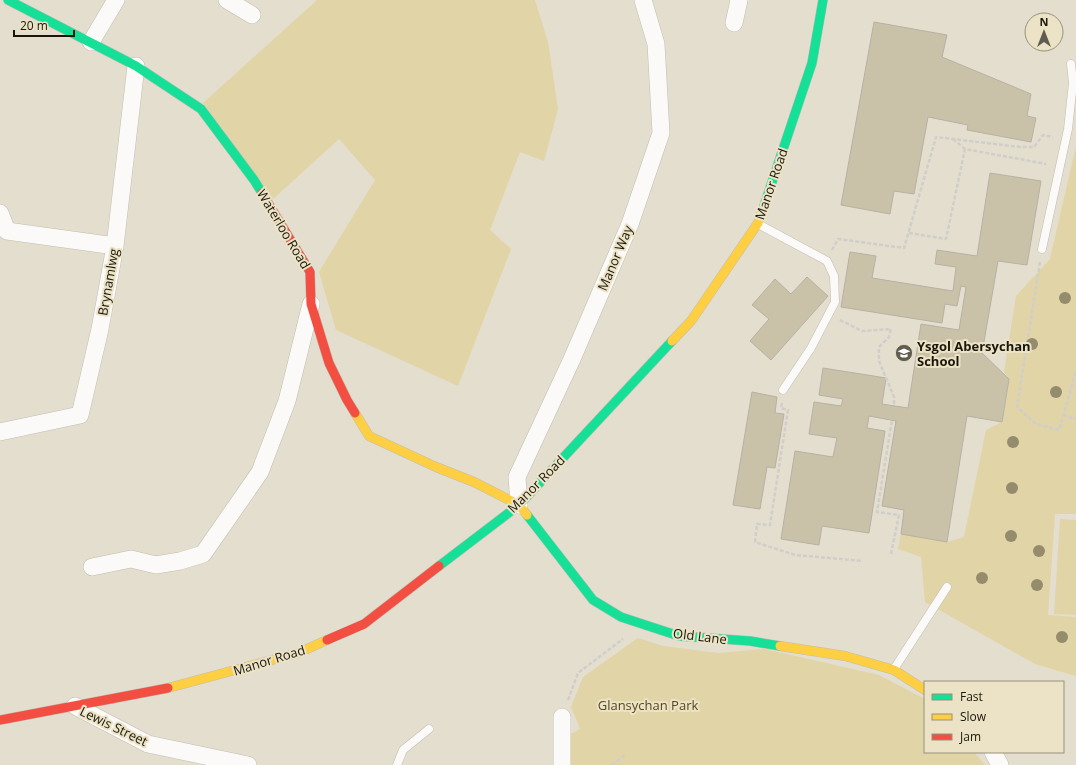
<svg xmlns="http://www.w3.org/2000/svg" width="1076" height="765" viewBox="0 0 1076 765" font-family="'Open Sans',sans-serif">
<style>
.green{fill:#e1d4a7}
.building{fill:#cac2a8;stroke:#b6b1a5}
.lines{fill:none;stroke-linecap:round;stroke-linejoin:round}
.lane-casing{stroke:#c1bdb1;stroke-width:9}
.street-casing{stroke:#c1bdb1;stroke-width:18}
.fast-casing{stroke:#c1bdb1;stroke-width:10}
.slow-casing{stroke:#c1bdb1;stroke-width:10}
.jam-casing{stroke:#c1bdb1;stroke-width:10}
.path{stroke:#d0ceca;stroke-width:2.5;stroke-dasharray:4 2;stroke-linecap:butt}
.lane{stroke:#fbfaf8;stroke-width:8}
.street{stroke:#fbfaf8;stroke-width:17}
.fast{stroke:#16e098;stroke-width:9}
.slow{stroke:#ffcf43;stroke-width:9}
.jam{stroke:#f24e42;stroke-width:9}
.tree{fill:#958c6d}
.labels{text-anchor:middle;stroke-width:4;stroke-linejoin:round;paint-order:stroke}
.street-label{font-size:13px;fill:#19160b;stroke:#ece3c6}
.poi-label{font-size:13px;font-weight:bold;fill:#19160b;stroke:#ece3c6;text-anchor:start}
.park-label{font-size:13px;fill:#54481d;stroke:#ece3c6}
</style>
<rect width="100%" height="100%" fill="#e4dece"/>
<path class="green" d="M317,0h218l13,42 10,67 -14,52 -24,-9 -30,78 21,19 -53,137 -122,-56 -17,-58 56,-92 -36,-41 -67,61 -69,-97z
M1076,146v368h-21l-7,101 28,2v59l-41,-12 -110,-62 -4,-45 -23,-8 3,-15 46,8 17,-5 22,-107 16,-8 7,-43 -5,-7 12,-76 34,-37z
M1060,519l16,1v95l-22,-1z
M638,638l25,8 55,7 47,-4 114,26 46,24v53h49l11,13h-417l-1,-29 13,-7 -9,-22 12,-30z"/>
<path class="building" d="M874,22l73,13 -5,22 89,37 -4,22 9,2 -5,24 -64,-12 1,-5 -40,-8 -14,77 -20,-3 -4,23 -49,-9z
M990,173l51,8 -14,84 -29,-4 -16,92 27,26 -7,43 -35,-6 -20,126 -46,-8 3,-24 -22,-4 14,-85 -27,-5 -2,12 18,3 -16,102 -47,-7 -3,19 -38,-6 14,-88 38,6 4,-19 -28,-4 5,-32 27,4 2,-7 -24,-4 4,-27 63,10 -4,26 26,4 13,-84 38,6 7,-43 -5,-1 -4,20 -12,-2 -3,19 -101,-16 9,-55 26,4 -4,22 81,13 3,-24 -21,-3 2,-14 40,6z
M807,277l21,19 -57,64 -21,-19 19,-22 -17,-14 23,-26 16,15z
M752,392l25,5 -2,16 9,1 -9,54 -8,-1 -7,42 -27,-4z"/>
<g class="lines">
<defs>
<path id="lane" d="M758,224l69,37 7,15 1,26 -24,46 -28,42
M1042,249l26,-120 5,-46 -2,-19
M894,669l53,-82
M397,765l6,-15 26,-21"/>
<path id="street" d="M227,0l25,15
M734,23l5,-23
M91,42l25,-42
M0,213l7,18
M7,231l108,15
M0,432l80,-17 20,-86 15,-83 21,-180
M519,505l-2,-28 55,-118 58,-135 31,-91 -5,-89 -13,-44
M92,567l39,-8 25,6 24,-4 23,-7 57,-82 27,-71 24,-97
M75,706l73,38 100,21
M562,717v48
M993,752l7,13"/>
<path id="fast" d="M8,0l128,66 65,43 53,71 8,13
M763,209l49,-146 11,-63
M527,515l66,85 28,17 58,19 71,5 30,5
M439,566l80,-61 153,-164"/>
<path id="slow" d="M672,341l19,-20 67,-98 5,-14
M355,413l14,23 67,31 38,15 45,23 8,10
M780,646l65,10 49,14 31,20
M168,688l130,-35 29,-13"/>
<path id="jam" d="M262,193l48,79 1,32 18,59 18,37 8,13
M327,640l37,-16 75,-58
M0,720l168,-32"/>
</defs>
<use href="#lane" class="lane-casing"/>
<use href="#street" class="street-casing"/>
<use href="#fast" class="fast-casing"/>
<use href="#slow" class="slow-casing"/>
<use href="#jam" class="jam-casing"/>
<path class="path" d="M953,139l12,10
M909,233l37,6 19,-90 81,15
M832,250l6,-11 66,9 32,-111 84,10h14l9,-12 10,2
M1040,262l-23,145 19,17 23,6 17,-59
M840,320l22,11 29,-2 -2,8 -10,10v14l15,36v9
M782,403l-1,5 7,2 -18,115 -13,-1 -2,18 40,13 68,6
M1063,415l13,4
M891,554l8,-39 -22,-3 15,-92
M568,700l10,-27 45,-34
M612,765l13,-10"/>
<use href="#lane" class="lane"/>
<use href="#street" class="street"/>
<use href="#fast" class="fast"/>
<use href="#slow" class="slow"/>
<use href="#jam" class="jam"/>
</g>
<g class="tree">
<circle cx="1065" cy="298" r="6"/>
<circle cx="1032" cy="344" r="6"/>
<circle cx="1056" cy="392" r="6"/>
<circle cx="1013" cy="442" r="6"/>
<circle cx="1012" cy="488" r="6"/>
<circle cx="1011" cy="536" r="6"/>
<circle cx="1039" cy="551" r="6"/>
<circle cx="982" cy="578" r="6"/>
<circle cx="1037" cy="585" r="6"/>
<circle cx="1062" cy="637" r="6"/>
</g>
<defs>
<symbol id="school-disc" viewBox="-11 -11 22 22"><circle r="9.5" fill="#605c4f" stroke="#ece3c6"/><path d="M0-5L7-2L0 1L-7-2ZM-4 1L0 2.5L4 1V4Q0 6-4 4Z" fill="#fff"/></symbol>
</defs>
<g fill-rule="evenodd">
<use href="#school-disc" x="894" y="343" width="20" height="20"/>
</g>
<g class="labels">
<g class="street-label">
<text transform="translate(771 184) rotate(-71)" y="5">Manor Road</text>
<text transform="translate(284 229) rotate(59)" y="5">Waterloo Road</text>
<text transform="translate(615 258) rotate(-67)" y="5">Manor Way</text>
<text transform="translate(108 282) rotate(-80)" y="5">Brynamlwg</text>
<text transform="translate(536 484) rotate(-45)" y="5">Manor Road</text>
<text transform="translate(700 636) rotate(7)" y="5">Old Lane</text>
<text transform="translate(269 660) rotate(-17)" y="5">Manor Road</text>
<text transform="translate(114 726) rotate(26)" y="5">Lewis Street</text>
</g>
<g class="poi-label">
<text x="917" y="351">Ysgol Abersychan<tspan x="917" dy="15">School</tspan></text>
</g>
<g class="park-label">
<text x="648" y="710">Glansychan Park</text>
</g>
</g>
<rect x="924" y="681" width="140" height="72" fill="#ece3c6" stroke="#98917b"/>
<rect x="932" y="694" width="20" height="6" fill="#16e098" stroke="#98917b"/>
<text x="960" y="701" font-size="12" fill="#19160b">Fast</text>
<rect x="932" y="714" width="20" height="6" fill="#ffcf43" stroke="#98917b"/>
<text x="960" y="721" font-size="12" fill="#19160b">Slow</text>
<rect x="932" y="734" width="20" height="6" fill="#f24e42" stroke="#98917b"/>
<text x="960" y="741" font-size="12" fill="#19160b">Jam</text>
<g transform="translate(1044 32)"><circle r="19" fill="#ece3c6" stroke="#98917b"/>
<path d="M0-3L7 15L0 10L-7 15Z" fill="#605c4f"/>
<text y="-6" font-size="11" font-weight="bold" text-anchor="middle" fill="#19160b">N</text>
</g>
<path d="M14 30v6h60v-6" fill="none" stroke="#19160b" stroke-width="2"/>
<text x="20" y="30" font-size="12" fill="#19160b" stroke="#ece3c6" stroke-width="3" paint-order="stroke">20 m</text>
</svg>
